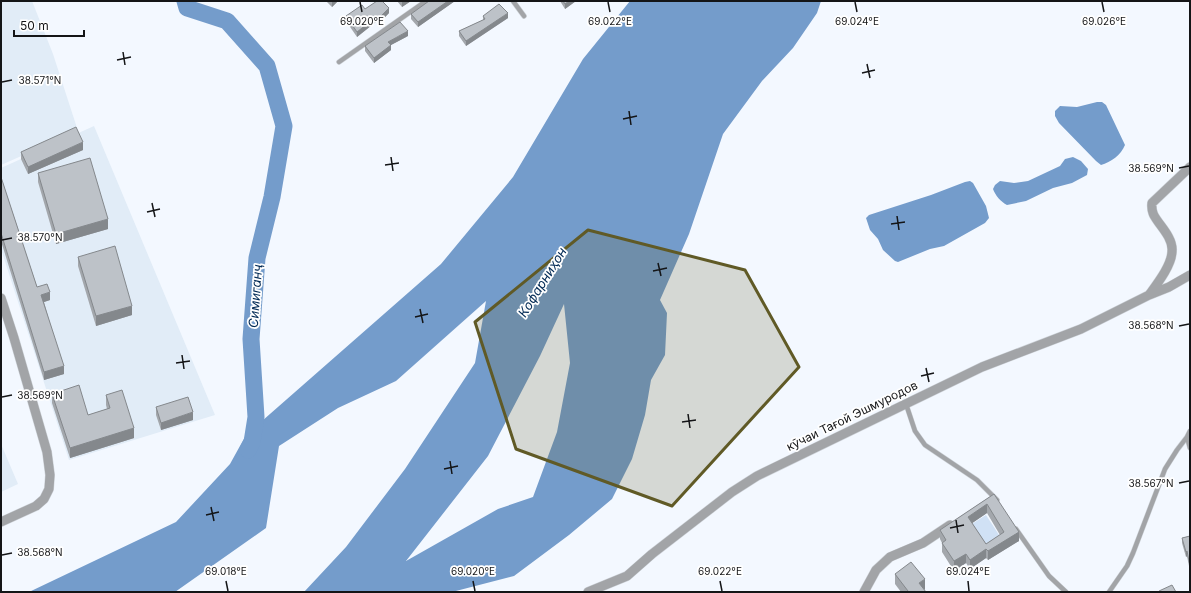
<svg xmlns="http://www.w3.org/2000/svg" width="1191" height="593" viewBox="0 0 1191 593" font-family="Inter,sans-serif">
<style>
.built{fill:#e1ecf7}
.green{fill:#d0e1f5}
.water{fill:#749ccb;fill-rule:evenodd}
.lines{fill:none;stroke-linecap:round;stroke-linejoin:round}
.river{stroke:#749ccb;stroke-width:17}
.service-casing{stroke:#cfd4da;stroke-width:5.5}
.minor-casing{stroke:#cfd4da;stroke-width:10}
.service{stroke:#a2a4a7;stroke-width:4.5}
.minor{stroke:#a2a4a7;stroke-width:9}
.wall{fill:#a3a7ac;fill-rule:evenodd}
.shaded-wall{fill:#84888c}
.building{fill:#bdc2c8;stroke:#84888c;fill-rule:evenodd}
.marked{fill:#605a26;fill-opacity:0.2;stroke:#605a26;stroke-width:3;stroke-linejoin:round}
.ticks{fill:none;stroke:#141517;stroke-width:1.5}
.labels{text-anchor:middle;stroke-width:3.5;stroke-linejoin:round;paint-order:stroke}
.street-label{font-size:12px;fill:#141517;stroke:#fff}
.water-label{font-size:13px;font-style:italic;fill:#002954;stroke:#fff}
.ticks-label{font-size:10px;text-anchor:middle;fill:#141517;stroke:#fff;stroke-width:3.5;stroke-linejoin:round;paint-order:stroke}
</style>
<rect width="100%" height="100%" fill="#f3f8ff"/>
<path class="built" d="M1,1h31l21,53 25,77 -77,34z
M94,126l121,289 -146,45 -68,-211v-81z
M1,444l17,40 -17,8z"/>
<path class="green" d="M986,515l17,26 -17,11 -22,-23z"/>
<path class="water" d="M630,1h191l-4,12 -24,35 -31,33 -39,53 -34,100 -29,66 7,13 -2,42 -14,25 -6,35 -13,44 -20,40 -43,36 -55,41 -62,16h-148l42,-45 59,-78 70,-106 11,-62 -90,80 -58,27 -59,38 -13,82 -91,64h-146l147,-70 54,-58 16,-29 195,-171 72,-87 70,-118zM564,304l6,59 -13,69 -24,65 -35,12 -92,52 82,-105 52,-100z
M1097,102h5l4,3 19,40c-4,10 -14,17 -24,20l-5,-4 -37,-38 -4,-7v-5l5,-5 17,1z
M1073,157l8,4 7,8 -1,6 -15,8 -19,5 -27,13 -19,4c-6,-3 -12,-10 -14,-16l2,-4 5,-4 14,2 14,-2 32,-15 5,-7z
M970,181l3,2 13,23 3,12 -4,5 -41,23 -14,3 -32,13 -3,-1 -12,-11 -5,-11 -8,-9 -4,-12 3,-3 62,-20 34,-13z"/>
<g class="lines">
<path class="river" d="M185,1l2,7 40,13 40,45 17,60 -12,71 -15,61 -6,81 5,78 -4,25 -4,8"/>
<defs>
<path id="service" d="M513,1l11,15
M339,62l87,-61
M906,404l9,27 10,14 52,35 20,20
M1190,431l-3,6 3,11
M1016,529l33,47 17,16
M1109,592l18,-26 6,-13 32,-84 12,-19 10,-13"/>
<path id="minor" d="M1149,295c8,-11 23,-30 23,-44 1,-10 -7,-20 -13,-28 -5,-7 -8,-11 -7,-20l38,-36
M1,298l13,40 33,114 3,23 -1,14 -5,10 -8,7 -35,16
M588,592l39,-16 25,-22 80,-62 25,-16 225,-109 99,-38 68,-34 20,-8 21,-12
M864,592l12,-22 14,-13 33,-14 27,-18"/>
</defs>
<use href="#service" class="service-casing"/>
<use href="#minor" class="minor-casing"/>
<use href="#service" class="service"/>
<use href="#minor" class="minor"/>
</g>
<path class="wall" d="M326,1h12l-6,6z
M397,1h14l-9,6z
M429,1h26l-37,26 -7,-8v-5z
M560,1h16l-11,8z
M365,9l24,4 -10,10 -2,-2 -20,16 -11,-16v-5z
M483,16l25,2 -42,28 -7,-10v-5l24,-11z
M408,36l-17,9v5l-17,13 -9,-12v-5z
M83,150l-55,24 -7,-15v-7z
M38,173l70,56 -52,15 -18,-62z
M1,177l36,110 13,13 -6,2 20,72 -20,6 -43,-139z
M78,257l54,58 -36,11 -18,-60z
M52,394l36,21 19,-6 -1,-4v-10l28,43 -64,20 -18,-55z
M156,407l37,13 -32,10 -5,-15z
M994,494l25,47 -31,19 -2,-2 -16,11 -4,-6 -12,8 -12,-19v-9l-2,-4v-9zM987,513l13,22 -14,9 -14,-21z
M1190,536v35l-3,-15 -1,1 -4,-14v-5z
M895,574l30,15 -1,1 2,2h-25l-6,-8z"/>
<path class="shaded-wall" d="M332,1h6l-6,6z
M402,1h9l-9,6z
M448,1h7l-37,26v-5z
M569,1h7l-11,8v-5z
M389,8v5l-10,10v-5z
M508,13v5l-42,28v-5z
M377,16v5l-20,16v-5z
M408,31v5l-17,9v5l-17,13v-5l14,-16z
M83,142v8l-55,24v-7z
M108,219v10l-52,15v-10z
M50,292v8l-9,3v-8z
M132,306v9l-36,11v-10z
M64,366v8l-20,6v-8z
M193,412v8l-32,10v-7z
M134,428v10l-64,20v-10z
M987,504v9l-19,13v-9z
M1019,532v9l-31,19v-9z
M986,549v9l-16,11v-9z
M1187,551v5l-1,1v-5z
M966,554v9l-12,8v-10z
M925,579v10l-4,3 -2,-9z"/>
<path class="building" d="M377,1h5l7,7 -10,10 -2,-2 -20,16 -11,-16 16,-11 3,4z
M429,1h19l-30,21 -7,-8z
M563,1h6l-4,3z
M499,4l9,9 -42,28 -7,-10 26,-12 -2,-3z
M400,22l8,9 -20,11 3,3 -17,13 -9,-12z
M76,127l7,15 -55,25 -7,-15z
M90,158l18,61 -52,15 -18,-61z
M1,177l36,110 10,-3 3,8 -9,3 23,71 -20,6 -43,-139z
M115,246l17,60 -36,10 -18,-59z
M79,385l9,30 22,-7 -4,-13 16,-5 12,38 -64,20 -18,-54z
M188,397l5,15 -32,11 -5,-16z
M994,494l25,38 -31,19 -2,-2 -16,11 -4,-6 -12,7 -12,-18 4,-3 -6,-10zM987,504l17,28 -18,12 -18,-27z
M1190,536v30l-3,-15 -1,1 -4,-14z
M911,562l14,17 -6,4 7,9h-20l2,-1 -13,-17z
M1172,585l4,7h-16l-1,-1z"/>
<path class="marked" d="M588,230l157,40 54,97 -127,139 -156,-57 -41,-127z"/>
<path class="ticks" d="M360,2l2,10M608,2l2,10M855,2l2,10M1102,2l2,10M123,52l2,13M117,60l14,-3M867,64l3,14M862,73l13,-3M2,82l10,-2M629,111l2,14M623,119l14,-3M391,157l2,14M385,165l14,-2M1179,168l10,-2M152,203l3,14M147,212l13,-3M897,216l2,14M891,224l14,-2M2,240l10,-2M658,263l3,13M653,271l14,-3M420,309l3,14M415,317l13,-3M1179,326l10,-2M182,355l2,14M176,363l14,-2M926,368l3,14M921,376l13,-3M2,397l10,-2M688,414l2,14M682,422l14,-2M450,461l2,13M444,469l14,-3M1179,483l10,-2M211,507l3,14M206,515l13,-3M956,520l2,13M950,528l14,-3M2,555l10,-2M226,581l2,10M473,581l2,10M720,581l2,10M968,581l1,10"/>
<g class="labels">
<g class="street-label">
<text transform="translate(852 416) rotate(-26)" y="4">кӯчаи Тағой Эшмуродов</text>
</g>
<g class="water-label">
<text transform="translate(542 282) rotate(-58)" y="5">Кофарниҳон</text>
<text transform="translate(255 296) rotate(-86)" y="5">Симиганҷ</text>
</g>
</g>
<g class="ticks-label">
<text x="1104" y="25">69.026°E</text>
<text x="362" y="25">69.020°E</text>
<text x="610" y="25">69.022°E</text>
<text x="857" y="25">69.024°E</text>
<text x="40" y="84">38.571°N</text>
<text x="1151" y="172">38.569°N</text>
<text x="40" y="241">38.570°N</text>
<text x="1151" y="329">38.568°N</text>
<text x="40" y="399">38.569°N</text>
<text x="1151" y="487">38.567°N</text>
<text x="40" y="556">38.568°N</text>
<text x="226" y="575">69.018°E</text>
<text x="473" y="575">69.020°E</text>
<text x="720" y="575">69.022°E</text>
<text x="968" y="575">69.024°E</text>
</g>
<rect width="1191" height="593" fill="none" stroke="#141517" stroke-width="4"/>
<path d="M14 30v6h70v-6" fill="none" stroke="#141517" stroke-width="2"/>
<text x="20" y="30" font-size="12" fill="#141517" stroke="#ffffff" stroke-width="3" paint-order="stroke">50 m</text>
</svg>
